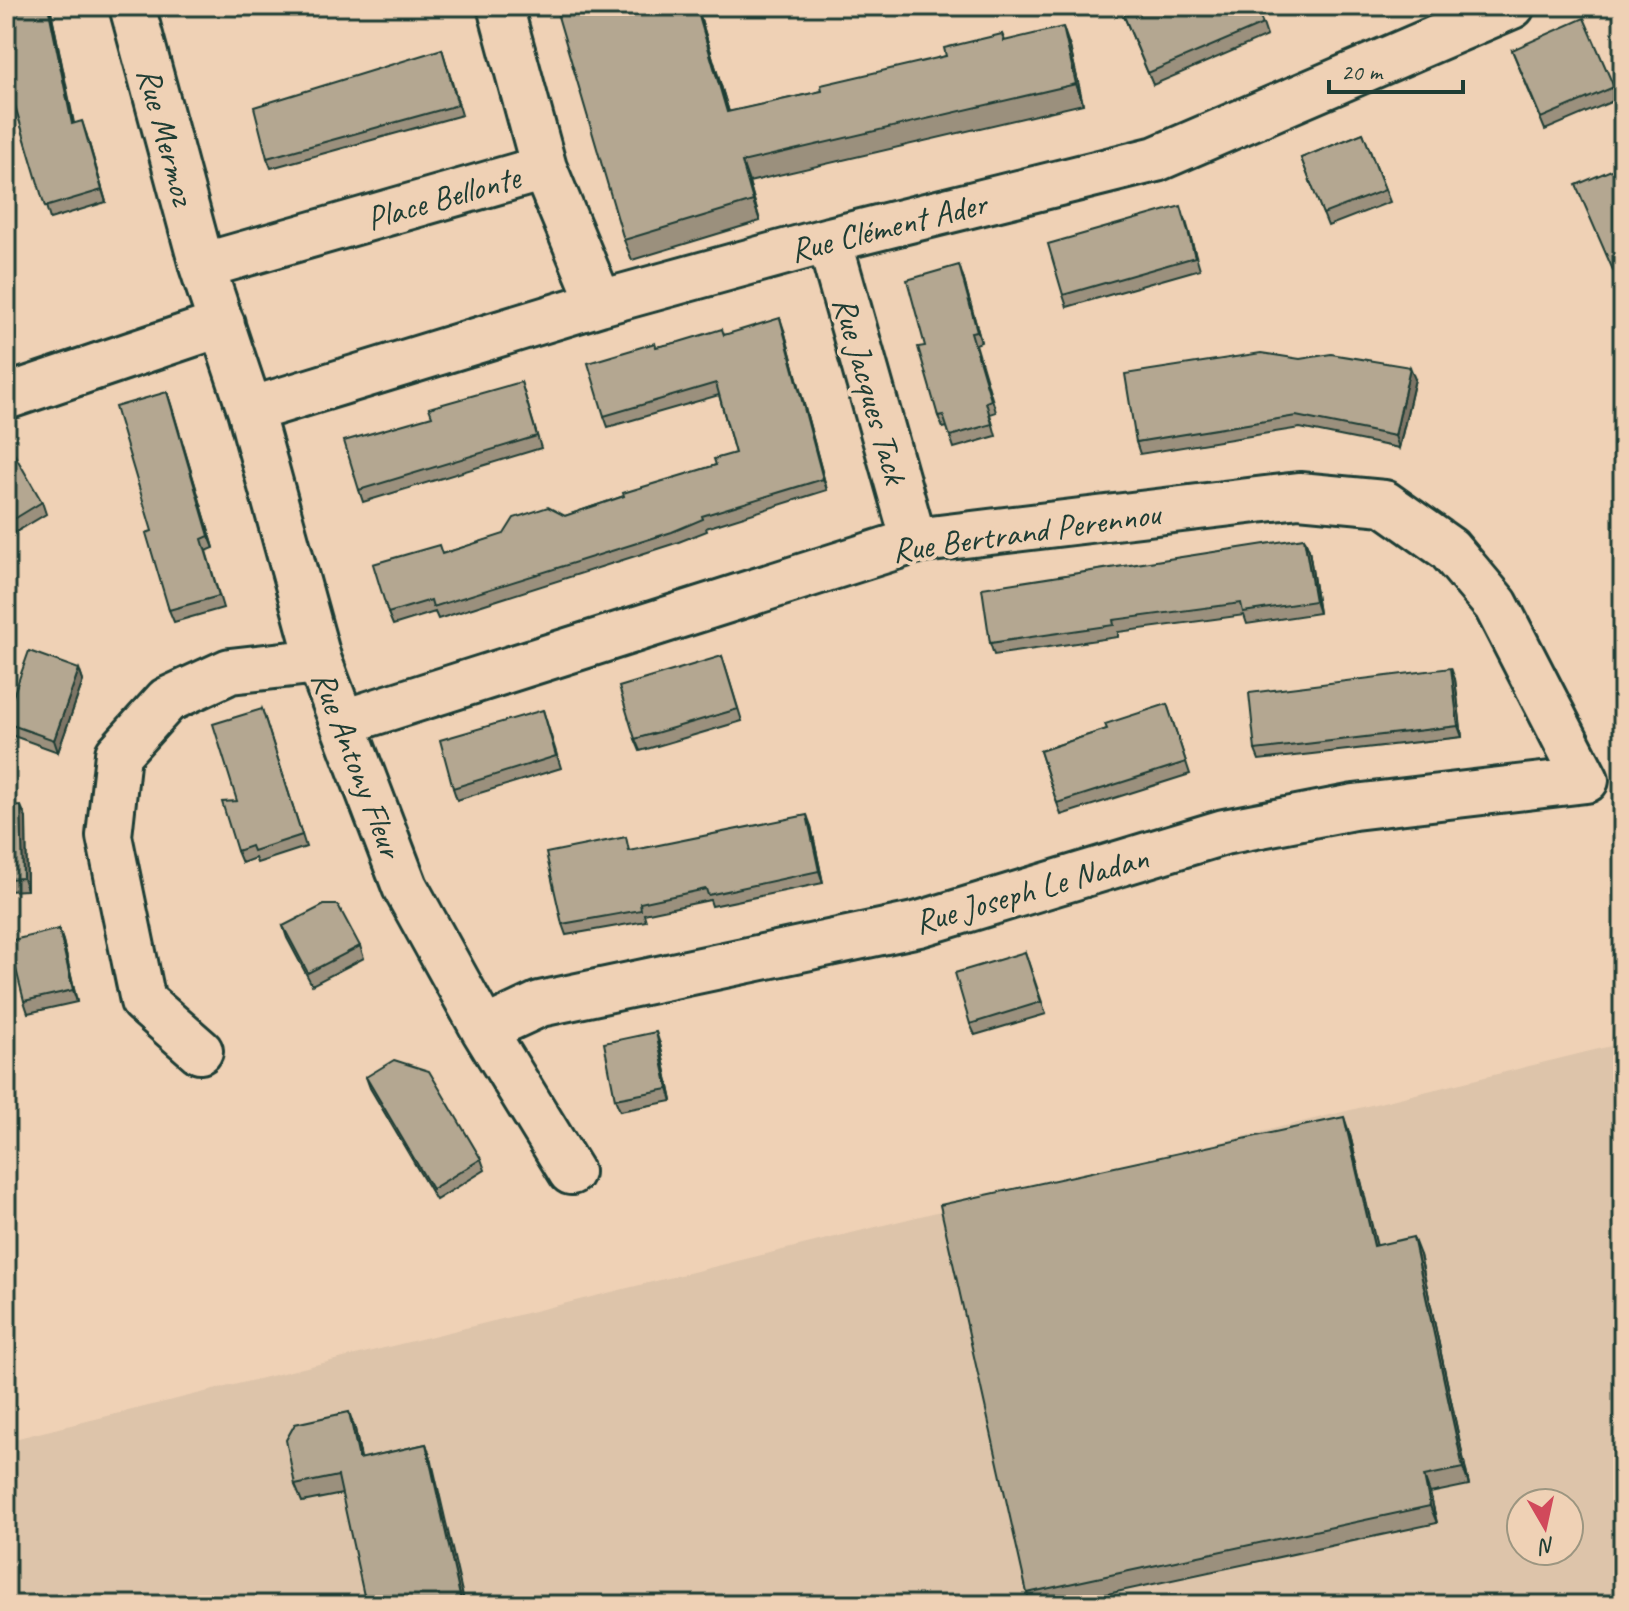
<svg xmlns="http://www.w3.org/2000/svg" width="1629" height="1611" viewBox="0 0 1629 1611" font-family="Caveat,sans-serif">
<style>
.built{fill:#ddc4aa;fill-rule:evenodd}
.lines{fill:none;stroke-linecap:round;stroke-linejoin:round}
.street-casing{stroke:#1f3d34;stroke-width:50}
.street{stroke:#efd1b5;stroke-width:44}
.wall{fill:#9b907d;stroke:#1f3d34;stroke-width:2}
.shaded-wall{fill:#7e7566;stroke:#1f3d34;stroke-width:2}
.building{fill:#b4a791;stroke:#1f3d34;stroke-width:2}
.labels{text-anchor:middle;stroke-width:8;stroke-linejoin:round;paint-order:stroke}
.street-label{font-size:34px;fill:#1f3d34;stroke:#efd1b5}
</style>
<rect width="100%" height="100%" fill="#efd1b5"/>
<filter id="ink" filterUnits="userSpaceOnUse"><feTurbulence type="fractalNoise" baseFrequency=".0125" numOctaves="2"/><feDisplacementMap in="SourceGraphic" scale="16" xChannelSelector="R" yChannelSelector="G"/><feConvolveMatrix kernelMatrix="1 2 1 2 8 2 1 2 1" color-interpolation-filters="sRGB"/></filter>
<g filter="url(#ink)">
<path class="built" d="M1623,1043v562h-1617v-164zM1521,1503h48v48h-48z"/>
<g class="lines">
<defs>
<path id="street" d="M132,6l70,260 48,144 69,251 86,226 79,143 87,142
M500,6l44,162 56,135
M829,240l85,301
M202,266l342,-98
M6,397l216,-73
M250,410l350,-107 229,-63 327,-81 356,-153
M344,722l570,-181 385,-46 85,8 65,46 47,56 90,175 -232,27 -130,25 -305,92 -379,80 -56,26
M200,1051l-57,-50 -34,-165 9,-82 49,-54 63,-29 89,-10"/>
</defs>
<use href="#street" class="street-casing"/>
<use href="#street" class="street"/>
</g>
<path class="wall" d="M6,6h44l24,117 12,10 20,69 -56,17 -41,-132 -3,1z
M697,6l32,106 93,-21 124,-35 56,-22 3,7 65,6 13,57 -334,78 11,39 -128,39 -8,-20z
M1124,16l139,8 4,12 -114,49z
M442,49l20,66 -191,53 -4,-10z
M1512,50l102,37 4,12 -73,31z
M1363,133l27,69 -62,24 -27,-68z
M1185,218l15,51 -133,38 -4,-12z
M963,277l18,65 -5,2 20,68 -6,2 6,22 -42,12 -7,-21 -4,1 -5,-12 -13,-70z
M784,330l43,160 -121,38 1,3 -31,12 -238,76 -3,-7 -42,13 -5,-12 54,-59 123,-38 151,-51 19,-12 -16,-58 -111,32 -4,-11 52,-69 68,-12z
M1415,379l-16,69 -99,-20 -160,26 -4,-12z
M521,382l20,66 -178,54 -4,-12 73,-74z
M167,392l47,156 -8,3 17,57 -49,14 -5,-12 -17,-79z
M6,456l36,46 4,12 -40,24z
M1304,538l5,12 10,63 -72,11 -3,-9 -126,17v5l-124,18 -4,-12z
M722,656l20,65 -102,30 -5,-12z
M79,669l4,12 -25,71 -50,-18 -2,-6v-12z
M1455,679l7,58 -203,23 -4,-10z
M1167,704l23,70 -129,41 -21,-64 67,-22z
M262,709l44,138 -49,16 -2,-5 -13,5 -5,-12v-50z
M543,710l18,58 -104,32 -4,-12z
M6,807l20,11 1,72 -21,1z
M811,826l12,57 -111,23 -2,-6 -66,14 2,7 -80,14 -4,-11 69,-73z
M283,926l77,20 4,12 -52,27 -25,-47z
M59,929l4,12 14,61 -49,11 -4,-12z
M1025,952l21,62 -71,21 -5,-11z
M660,1044l12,57 -52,10 -5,-12z
M366,1077l115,82 4,11 -49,30 -66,-112z
M1350,1135l26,110 44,10 49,230 -39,8 7,30 -381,82h-25l-4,-12z
M355,1429l6,30 65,-15 6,18 -90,32 -40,8 -7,-17z"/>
<path class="shaded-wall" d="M48,6h2l26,130 -4,-12z
M696,6h1l38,126 -8,-20z
M1063,27l7,20 13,57 -7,-20z
M82,121l4,12 20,69 -4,-12z
M742,162l7,20 11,39 -7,-20z
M959,265l4,12 18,65 -4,-11z
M780,318l4,12 43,160 -4,-11z
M1410,367l5,12 -16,69 -4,-12z
M167,392l4,12 43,144 -5,-12z
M1304,538l5,12 10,63 -4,-12z
M1451,668l4,11 7,58 -4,-11z
M79,669l4,12 -25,71 -4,-12z
M21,806l5,12 1,72 -4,-12z
M807,815l4,11 12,57 -4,-12z
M59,929l4,12 14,61 -4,-12z
M656,1032l4,12 12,57 -4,-12z
M1344,1117l6,18 31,128 -7,-17z
M1413,1237l7,18 49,230 -6,-17z
M349,1412l6,17 10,48 -6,-18z
M426,1444l6,18 33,143h-3z
M1424,1476l6,17 7,30 -7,-17z"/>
<path class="building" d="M6,6h42l24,118 10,-3 20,69 -57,17 -39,-132z
M555,6h141l31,106 95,-21 -1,-6 125,-29 -2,-8 58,-14 2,7 59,-14 13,57 -334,78 11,39 -129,39z
M1148,6h107l8,18 -115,49 -24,-57z
M1584,18l30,69 -73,31 -29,-68z
M442,49l16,56 -191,53 -13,-51z
M1363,133l22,57 -62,24 -22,-56z
M1623,165v128l-47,-108z
M1181,206l14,51 -132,38 -15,-51z
M959,265l18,66 -6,1 20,68 -5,2 6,22 -42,12 -7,-21 -5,1 -20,-69 7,-1 -18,-66z
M780,318l43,161 -121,37 1,3 -31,13 -239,75 -2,-7 -43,13 -15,-49 66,-19 3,9 62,-20 10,-16 34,-11 17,9 59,-20 -1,-3 93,-28 -2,-6 21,-6 -19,-70 -112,33 -16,-53 67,-20 1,4 23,-5 43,-13 2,6z
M1261,353l39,6 31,-5 79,13 -15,69 -99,-20 -160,26 -11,-68z
M521,382l16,54 -178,54 -15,-49 88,-25 -3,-8z
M167,392l42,144 -7,3 17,57 -50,14 -23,-77 6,-2 -37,-124z
M13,452l29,50 -36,22v-68z
M1304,538l11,63 -72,11 -2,-9 -128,17 1,5 -124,18 -8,-55z
M29,651l50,18 -25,71 -48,-17v-7z
M722,656l16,53 -103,30 -16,-52z
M1451,668l7,58 -203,24 -6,-57z
M1167,704l19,58 -129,41 -17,-52 67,-22 -2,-5z
M262,709l40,126 -49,16 -2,-5 -14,5 -15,-49 15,-1 -24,-77z
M543,710l13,46 -103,32 -13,-48z
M21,806l2,72 -17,1v-72z
M807,815l12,56 -111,24 -2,-6 -66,14 1,7 -79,14 -16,-71 80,-16 3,14z
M324,905h14l22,41 -52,27 -25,-47z
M59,929l14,61 -49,11 -15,-60z
M1025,952l16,50 -71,22 -15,-51z
M656,1032l12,57 -53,10 -11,-56z
M394,1060l35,11 52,88 -49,30 -66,-112z
M1344,1117l30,129 39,-9 50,231 -39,8 6,30 -403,87 -87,-388z
M349,1412l10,47 67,-15 36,161h-96l-28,-129 -43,9 -9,-45 9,-16z"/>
</g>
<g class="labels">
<g class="street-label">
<text transform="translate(167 136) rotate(75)" y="12">Rue Mermoz</text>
<text transform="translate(443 197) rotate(-16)" y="12">Place Bellonte</text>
<text transform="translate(888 226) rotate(-14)" y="12">Rue Clément Ader</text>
<text transform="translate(871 390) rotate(74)" y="12">Rue Jacques Tack</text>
<text transform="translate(1026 531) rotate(-8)" y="12">Rue Bertrand Perennou</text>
<text transform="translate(358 764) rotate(69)" y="12">Rue Antony Fleur</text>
<text transform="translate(1031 889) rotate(-16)" y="12">Rue Joseph Le Nadan</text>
</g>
</g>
<rect width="1629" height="1611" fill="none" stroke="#efd1b5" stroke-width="32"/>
<rect x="16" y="16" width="1597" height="1579" fill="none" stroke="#1f3d34" stroke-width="3" filter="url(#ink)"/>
<g transform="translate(1545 1527) rotate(171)"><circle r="38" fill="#efd1b5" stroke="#9c9681" stroke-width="2"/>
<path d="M0-6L14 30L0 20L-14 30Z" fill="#d1495b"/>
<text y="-12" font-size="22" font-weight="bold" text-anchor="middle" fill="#1f3d34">N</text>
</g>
<path d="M1329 80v12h134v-12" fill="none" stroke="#1f3d34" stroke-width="4"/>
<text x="1341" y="80" font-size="24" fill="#1f3d34" stroke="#efd1b5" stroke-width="6" paint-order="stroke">20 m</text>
</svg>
